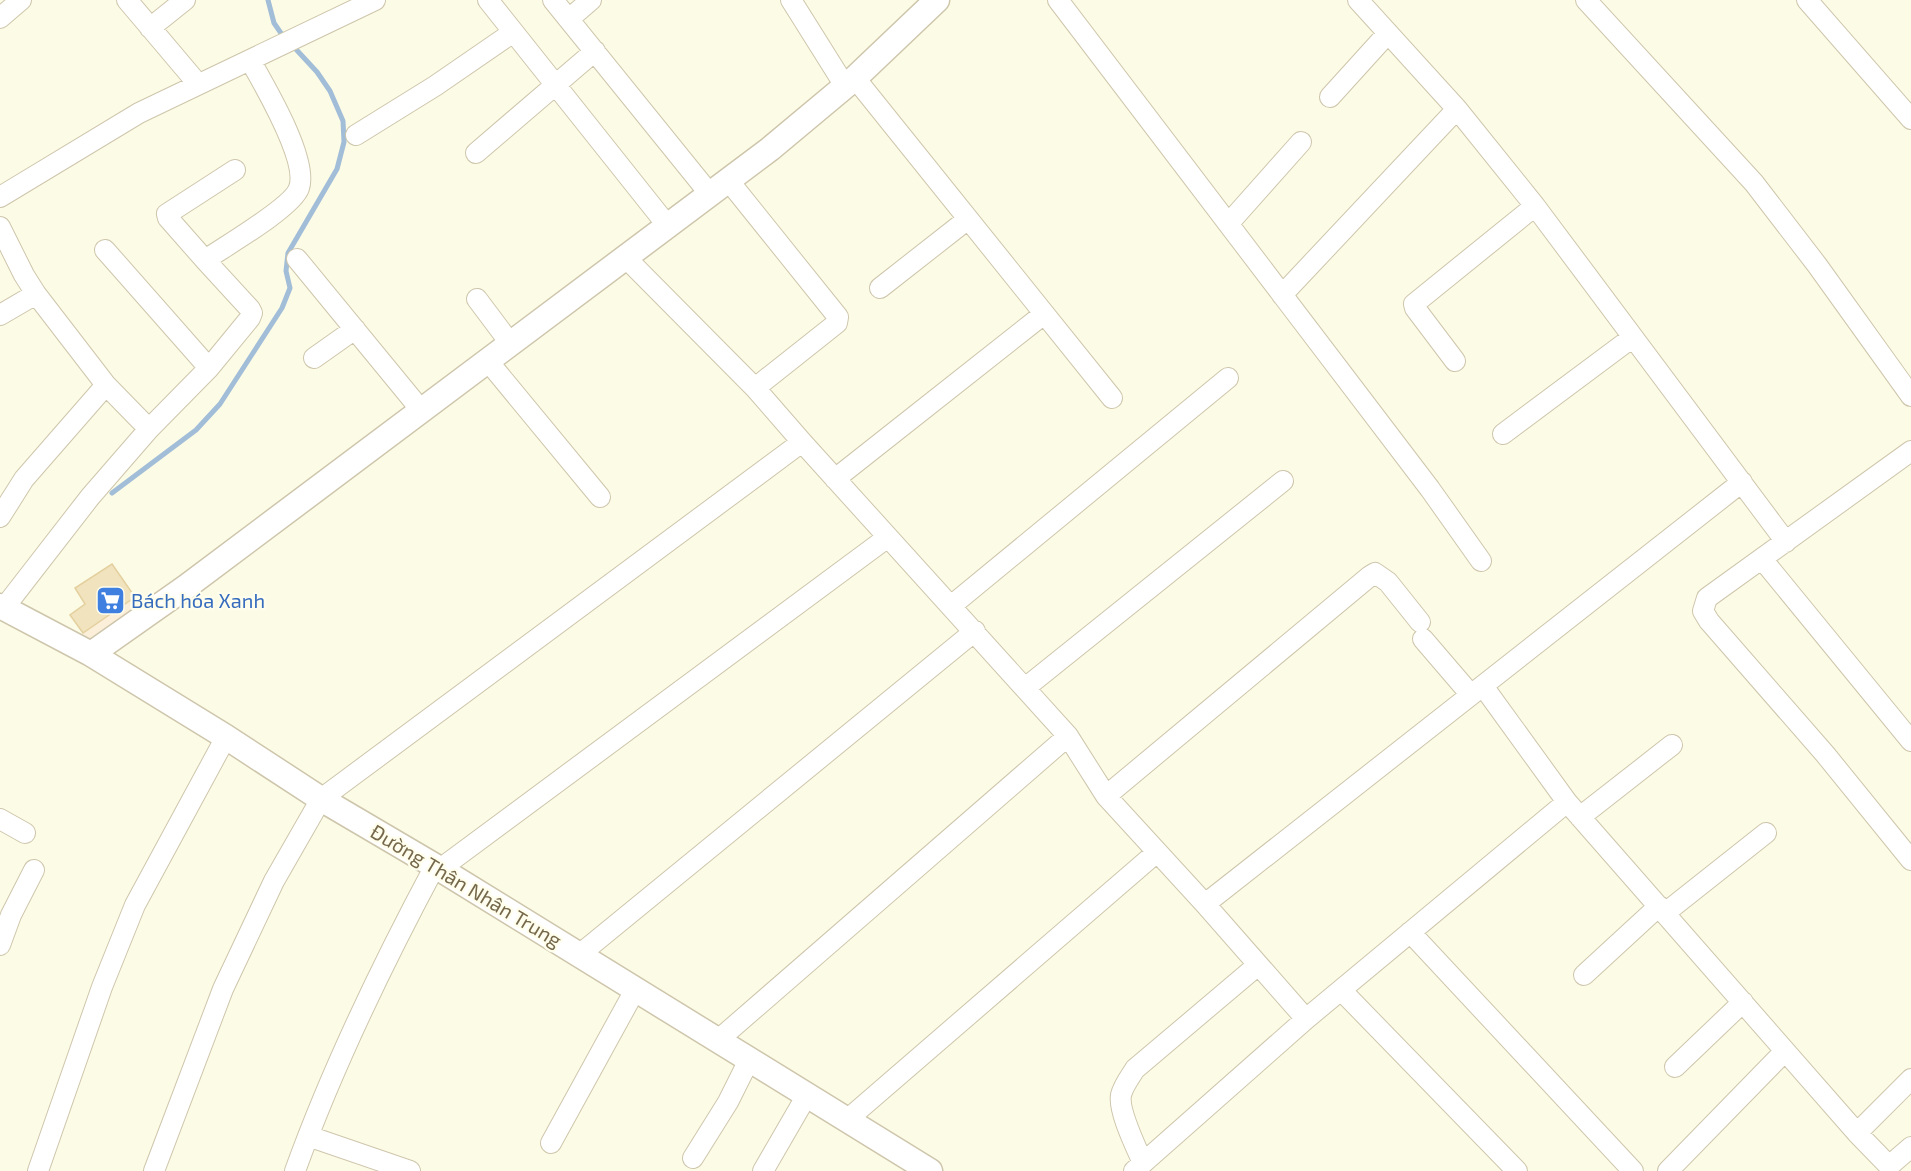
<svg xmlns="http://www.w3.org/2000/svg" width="1911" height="1171" viewBox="0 0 1911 1171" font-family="'Exo 2',sans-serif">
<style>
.commercial{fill:#fcefda}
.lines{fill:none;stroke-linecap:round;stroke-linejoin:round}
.stream{stroke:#a1bdd7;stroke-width:5}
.building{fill:#f1e3be;stroke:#e4d09e;stroke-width:1.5}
.minor-casing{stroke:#cec6ac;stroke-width:22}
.tertiary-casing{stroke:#cec6ac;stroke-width:27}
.minor{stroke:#fff;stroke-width:20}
.tertiary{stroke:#fff;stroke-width:24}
.labels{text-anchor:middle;stroke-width:4.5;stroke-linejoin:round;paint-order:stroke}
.shop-label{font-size:20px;fill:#366cbe;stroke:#fffeec;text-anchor:start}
.street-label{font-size:20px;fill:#75684b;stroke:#fffeec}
</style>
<rect width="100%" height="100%" fill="#fcfbe6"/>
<path class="commercial" d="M112,564l29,43 -51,36 -20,-28 15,-11 -10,-16z"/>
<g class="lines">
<path class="stream" d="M268,0l6,23 11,16
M112,493l84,-63 24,-26 62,-96 8,-20 -4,-17 2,-18 49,-84 7,-27 -1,-21 -13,-30 -13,-19 -25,-27"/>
</g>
<path class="building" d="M112,564l23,33 -52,36 -13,-18 15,-11 -10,-16z"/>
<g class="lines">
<defs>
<path id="minor" d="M127,0l71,84
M488,0l179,225
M553,0l156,193
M791,0l54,86
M1058,0l372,489 51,72
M1358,0l99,109 78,97 251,336
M1586,0l168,183 63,82 94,131
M1807,0l104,119
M0,18l21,-18
M569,19l22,-19
M150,28l35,-28
M855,78l257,320
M1330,97l58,-64
M356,135l79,-49 77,-53
M476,153l119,-102
M728,180l110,137 -1,6 -82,65
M0,197l139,-84 236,-113
M1229,223l72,-81
M0,227l24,48 12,19 70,91 43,44
M105,250l104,118
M626,258l129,130 47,54 266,294 38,60 99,108 101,115
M297,259l124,151
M205,260l-37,-42 -1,-4 68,-44
M880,288l88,-69
M1282,295l175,-186
M477,299l33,44
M0,315l36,-21
M314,358l41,-29
M487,360l113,137
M1455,361l-40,-53 -1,-4 121,-98
M1503,434l130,-97
M1911,451l-204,147 -4,13 6,10 116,133 86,106
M835,479l209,-165
M0,517l24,-38 82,-94
M1762,559l149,182
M951,606l277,-228
M4,608l86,-111 59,-68 60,-61 41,-50 2,-5 -2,-4 -45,-49c19,-13 88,-53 94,-72 10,-28 -35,-103 -49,-128
M1423,639l48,56
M1483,686l84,116 290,331 32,33 22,-19
M1025,688l258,-207
M1106,796l264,-220 5,-3 13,9 32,40
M1580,817l92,-72
M0,819l25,14
M440,869l448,-332
M1205,904l537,-422
M1665,913l101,-80
M1410,932l223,239
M0,945l11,-30 23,-45
M579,955l396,-324
M1584,975l75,-69
M1341,990l176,181
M717,1041l351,-305
M1675,1067l68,-65
M848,1119l309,-267
M1857,1133l54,-54
M308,1136l102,35
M551,1143l84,-153
M693,1158l35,-56 21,-42
M1143,1163c-7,-16 -25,-52 -22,-68 2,-9 9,-18 14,-26l123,-104
M38,1171l64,-184 33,-82 91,-168
M154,1171l69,-182 51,-108 47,-82 481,-357
M295,1171c38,-105 87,-206 140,-305
M763,1171l44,-76
M1134,1171l172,-152 261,-217
M1668,1171l117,-120"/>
<path id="tertiary" d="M0,606l91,48 135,83 95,62 119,70 490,302
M91,654l95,-67 584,-438 85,-71 82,-78"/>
</defs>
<use href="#minor" class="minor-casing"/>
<use href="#tertiary" class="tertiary-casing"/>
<use href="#minor" class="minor"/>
<use href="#tertiary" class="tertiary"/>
</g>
<defs>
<symbol id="supermarket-square" viewBox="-11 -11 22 22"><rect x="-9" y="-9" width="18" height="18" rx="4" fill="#3f7fe0" stroke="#fffeec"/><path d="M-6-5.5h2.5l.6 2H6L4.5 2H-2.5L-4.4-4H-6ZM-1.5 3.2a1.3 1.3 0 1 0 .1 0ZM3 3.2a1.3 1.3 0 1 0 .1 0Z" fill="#fff"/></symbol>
</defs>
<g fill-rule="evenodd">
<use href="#supermarket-square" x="94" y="584" width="33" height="33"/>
</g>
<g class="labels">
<g class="shop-label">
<text x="131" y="608">Bách hóa Xanh</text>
</g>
<g class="street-label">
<text transform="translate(466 886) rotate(31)" y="7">Đường Thân Nhân Trung</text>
</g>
</g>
</svg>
